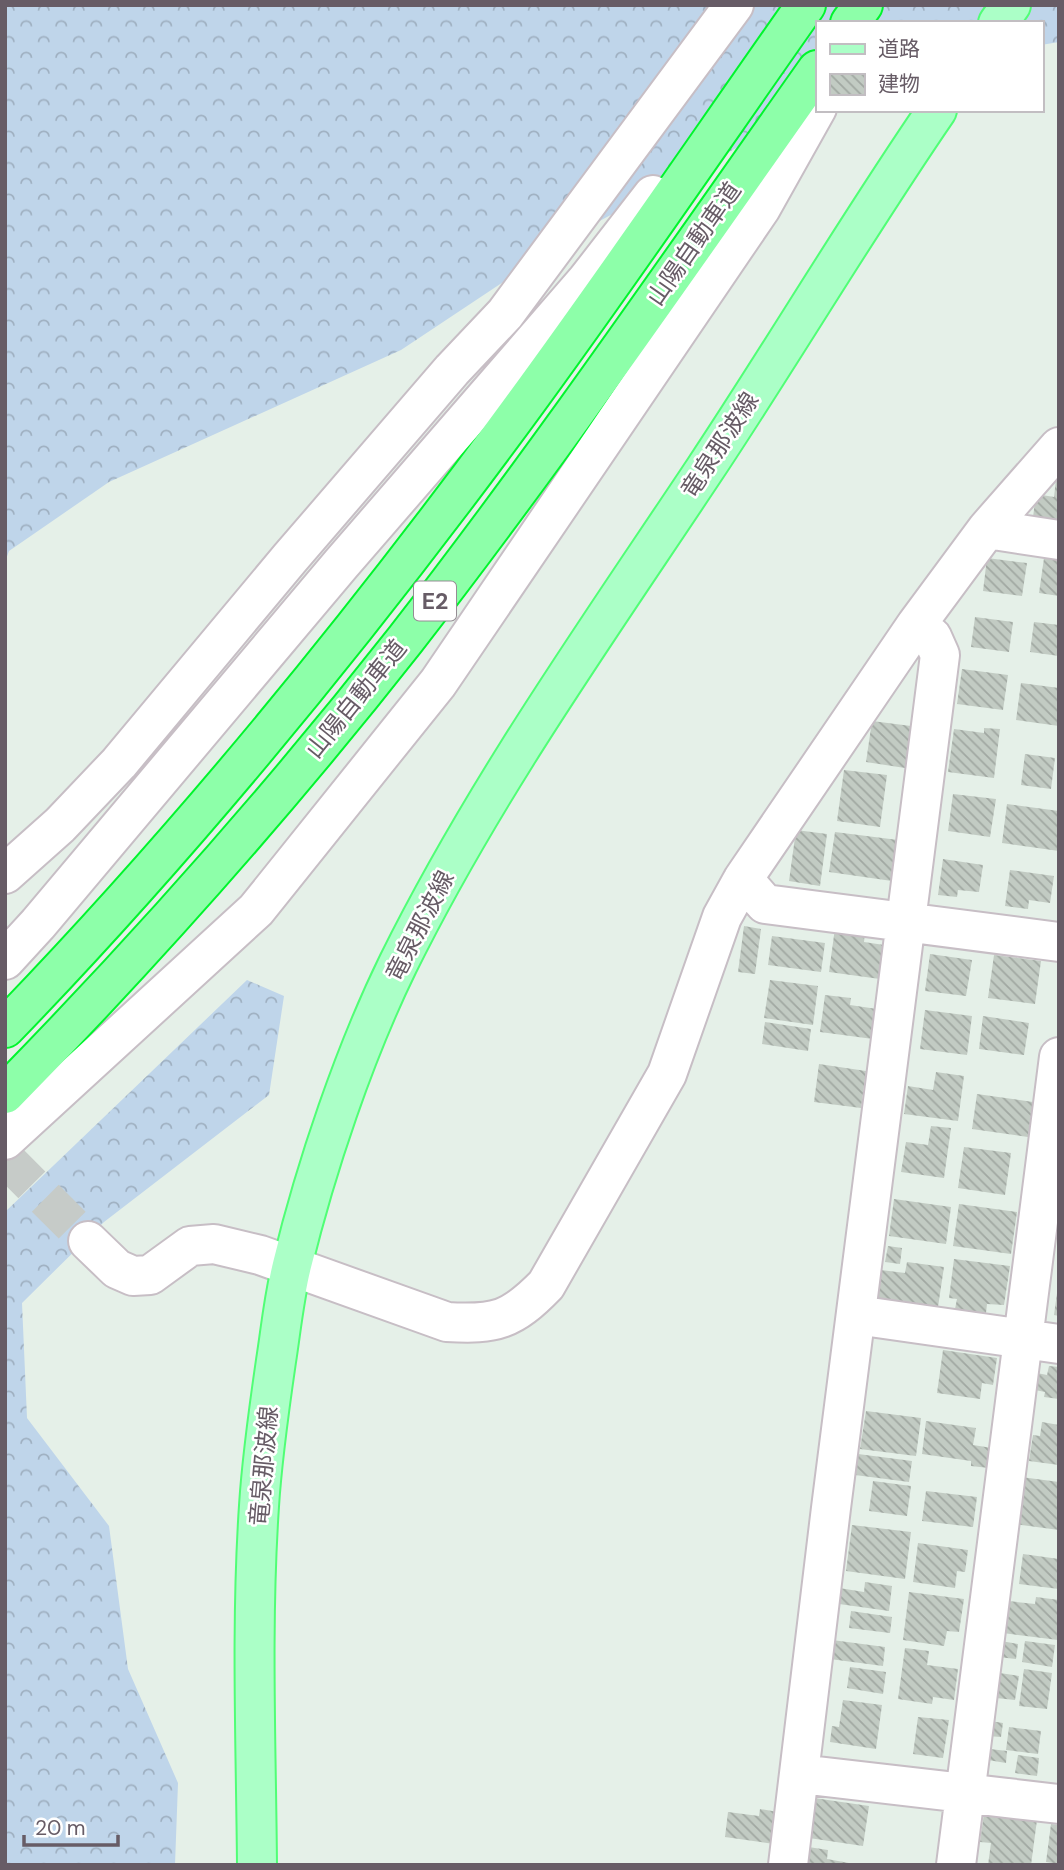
<svg xmlns="http://www.w3.org/2000/svg" width="1064" height="1870" viewBox="0 0 1064 1870" font-family="'DM Sans','Noto Sans JP',sans-serif">
<style>
.forest{fill:url(#forest-crowns)}
.building{fill:url(#building-back-hatch)}
.lines{fill:none;stroke-linecap:round;stroke-linejoin:round}
.minor-tunnel{stroke:#c6cbc8;stroke-width:38;stroke-dasharray:38 19;stroke-linecap:butt}
.minor-casing{stroke:#c7bec5;stroke-width:42}
.major-casing{stroke:#50fe76;stroke-width:42}
.highway-casing{stroke:#00f52d;stroke-width:42}
.minor{stroke:#fff;stroke-width:38}
.major{stroke:#abffc7;stroke-width:38}
.highway{stroke:#8dffa9;stroke-width:38}
.labels{text-anchor:middle;stroke-width:5;stroke-linejoin:round;paint-order:stroke}
.shield{fill:#fff;stroke:#958d94;stroke-width:2}
.shield-label{font-size:23px;font-weight:bold;fill:#675c66}
.street-label{font-size:24px;fill:#675c66;stroke:#fff}
</style>
<defs>
<pattern id="forest-crowns" width="20" height="18" patternUnits="userSpaceOnUse" patternTransform="scale(1.75)"><rect width="20" height="18" fill="#bfd5ea"/><path d="M2 6a3 3 0 1 1 6 0M12 15a3 3 0 1 1 6 0" fill="none" stroke="#9fb0c1"/></pattern>
<pattern id="building-back-hatch" width="6" height="6" patternUnits="userSpaceOnUse" patternTransform="scale(1.75)"><rect width="6" height="6" fill="#c2cbc3"/><path d="M-1 5l2 2M0 0l6 6M5-1l2 2" fill="none" stroke="#a1a8a2"/></pattern>
</defs>
<rect width="100%" height="100%" fill="#e5f0e8"/>
<path class="forest" d="M5,5h1054v37l-18,3v-22h-224v82l-240,128 -176,117 -292,132 -100,69 -4,11z
M247,980l37,16 -15,99 -165,127 -82,81 5,115 82,108 19,143 50,114 -3,82h-170v-653z"/>
<path class="building" d="M1057,471l2,57 -27,-3 4,-31 18,3z
M987,558l40,5 -5,33 -39,-5z
M1044,558l15,2v36l-20,-3z
M975,617l38,5 -4,30 -38,-5z
M1034,622l25,3v31l-29,-4z
M962,669l46,6 -5,35 -46,-6z
M1021,683l38,5v38l-43,-6z
M872,721l39,5 -6,42 -39,-6z
M984,728l16,1 -6,49 -46,-6 6,-43 30,4z
M1025,754l30,4 -4,31 -30,-4z
M844,770l43,5 -7,52 -43,-6z
M953,794l43,5 -6,38 -42,-6z
M1007,804l52,7v40l-57,-8z
M796,830l31,4 -7,52 -31,-5z
M835,832l63,8 -6,41 -63,-9z
M943,859l40,6 -4,27 -21,-2 -1,7 -19,-2z
M1010,870l44,6 -4,27 -21,-3 -1,9 -23,-3z
M744,926l17,3 -6,45 -17,-2z
M835,928l30,4 -1,10 20,3 -4,34 -51,-7z
M772,936l53,7 -4,29 -53,-7z
M930,954l42,6 -6,36 -41,-5z
M994,955l47,6 -6,43 -47,-6z
M770,980l48,6 -5,39 -49,-7z
M825,995l26,3 -1,7 27,4 -4,30 -53,-7z
M925,1010l47,6 -5,39 -47,-6z
M983,1016l46,7 -5,32 -45,-6z
M765,1022l46,7 -3,22 -46,-7z
M819,1064l47,7 -5,37 -47,-6z
M936,1072l28,4 -6,45 -54,-7 4,-28 25,4z
M977,1094l56,8 -5,35 -56,-8z
M931,1126l20,2 -7,50 -43,-6 5,-30 22,3z
M964,1147l47,6 -6,42 -47,-7z
M894,1199l57,8 -5,37 -57,-8z
M959,1204l58,8 -6,42 -58,-8z
M888,1246l14,2 -2,16 -15,-2z
M954,1259l56,7 -6,39 -17,-1 -1,9 -31,-4 2,-10 -8,-1z
M907,1262l37,5 -6,40 -61,-8 4,-29 24,3z
M1057,1293h2v23l-5,-1z
M943,1350l54,8 -4,27 -11,-2 -2,16 -43,-6z
M1049,1366l10,1v32l-15,-2 1,-5 -10,-2 2,-17 10,2z
M866,1411l55,7 -5,38 -56,-7z
M926,1421l50,7 -3,17 19,3 -3,20 -18,-2v-5l-49,-7z
M1042,1422l17,3v40l-30,-4 4,-26 7,1z
M858,1454l54,7 -3,21 -54,-7z
M1021,1477l38,5v48l-45,-6z
M873,1481l38,5 -4,30 -38,-5z
M926,1491l51,6 -4,30 -51,-6z
M852,1525l59,7 -6,47 -59,-8z
M918,1543l50,7 -3,22 -8,-1 -2,17 -42,-6z
M1023,1554l36,5v30l-40,-5z
M865,1582l27,4 -3,25 -57,-8 1,-16 31,5z
M909,1592l55,7 -5,33 -12,-1 -3,15 -41,-6z
M1036,1597l23,3 -1,40 -55,-7 5,-32 27,3z
M851,1611l41,6 -2,16 -41,-5z
M832,1640l53,7 -2,19 -53,-7z
M1001,1641l17,3 -2,15 -18,-2z
M1025,1641l30,4 -3,22 -30,-5z
M905,1648l24,3 -2,14 31,4 -4,31 -21,-3 -1,7 -34,-5z
M850,1667l36,5 -3,22 -36,-6z
M1024,1669l28,4 -5,36 -28,-3z
M1000,1673l19,3 -4,24 -19,-2z
M843,1700l39,5 -6,44 -46,-7 2,-16 7,1z
M918,1717l31,3 -6,38 -30,-4z
M990,1721l13,2 -2,14 -14,-1z
M1009,1727l32,4 -3,23 -32,-4z
M990,1749l17,2 -1,12 -18,-3z
M1018,1755l21,3 -2,18 -22,-3z
M814,1798l55,8 -6,40 -54,-8z
M760,1809l18,3 -4,32 -49,-7 3,-25 31,4z
M984,1813l53,7 -6,45h-43l3,-22 -11,-1z
M1051,1824l8,1v39l-13,-2z
M802,1846l26,4 -1,9 33,6h-60z"/>
<g class="lines">
<path class="minor-tunnel" d="M5,1158l83,83"/>
<defs>
<path id="minor" d="M987,529l72,-82
M916,625l-173,254 22,25 294,38
M5,874l55,-49 59,-62 171,-205 162,-188 53,-56 229,-309
M5,960l33,-36 303,-360 246,-284 66,-85
M5,1140l251,-230 182,-227 323,-475 56,-100
M88,1241l29,28 16,7 17,-1 40,-29 24,-2 46,11 187,67c49,3 65,-2 99,-37l121,-211 55,-157 21,-38
M856,1315l203,29
M800,1774l259,30
M788,1865l43,-357 109,-853 -8,-18 -16,-12 71,-96 72,11
M956,1865l103,-808"/>
<path id="major" d="M998,23l13,-18
M257,1865c-1,-120 -6,-240 2,-359 3,-49 10,-97 17,-145 5,-32 8,-64 16,-96 24,-98 62,-211 106,-301 86,-174 200,-334 307,-495 79,-119 151,-241 232,-359"/>
<path id="highway" d="M850,23l13,-18
M5,1028c180,-186 345,-388 499,-596 104,-140 202,-285 302,-427
M5,1094c141,-144 275,-295 400,-454 144,-185 277,-379 412,-570"/>
</defs>
<use href="#minor" class="minor-casing"/>
<use href="#major" class="major-casing"/>
<use href="#highway" class="highway-casing"/>
<use href="#minor" class="minor"/>
<use href="#major" class="major"/>
<use href="#highway" class="highway"/>
</g>
<g class="labels">
<rect class="shield" x="414" y="581.5" width="42" height="39" rx="5"/>
<g class="shield-label">
<text x="435" y="609">E2</text>
</g>
<g class="street-label">
<text transform="translate(694 244) rotate(-55)" y="8">山陽自動車道</text>
<text transform="translate(720 445) rotate(-57)" y="8">竜泉那波線</text>
<text transform="translate(356 699) rotate(-51)" y="8">山陽自動車道</text>
<text transform="translate(420 926) rotate(-63)" y="8">竜泉那波線</text>
<text transform="translate(264 1466) rotate(-85)" y="8">竜泉那波線</text>
</g>
</g>
<rect width="1064" height="1870" fill="none" stroke="#675c66" stroke-width="14"/>
<rect x="816" y="21" width="228" height="91" fill="#ffffff" stroke="#c2bec2" stroke-width="2"/>
<rect x="830" y="44" width="35" height="10" fill="#abffc7" stroke="#c2bec2" stroke-width="2"/>
<text x="878" y="56" font-size="21" fill="#675c66">道路</text>
<rect x="830" y="74" width="35" height="21" fill="url(#building-back-hatch)" stroke="#c2bec2" stroke-width="2"/>
<text x="878" y="91" font-size="21" fill="#675c66">建物</text>
<path d="M24 1835v10h94v-10" fill="none" stroke="#675c66" stroke-width="3.5"/>
<text x="35" y="1835" font-size="21" fill="#675c66" stroke="#ffffff" stroke-width="5" paint-order="stroke">20 m</text>
</svg>
